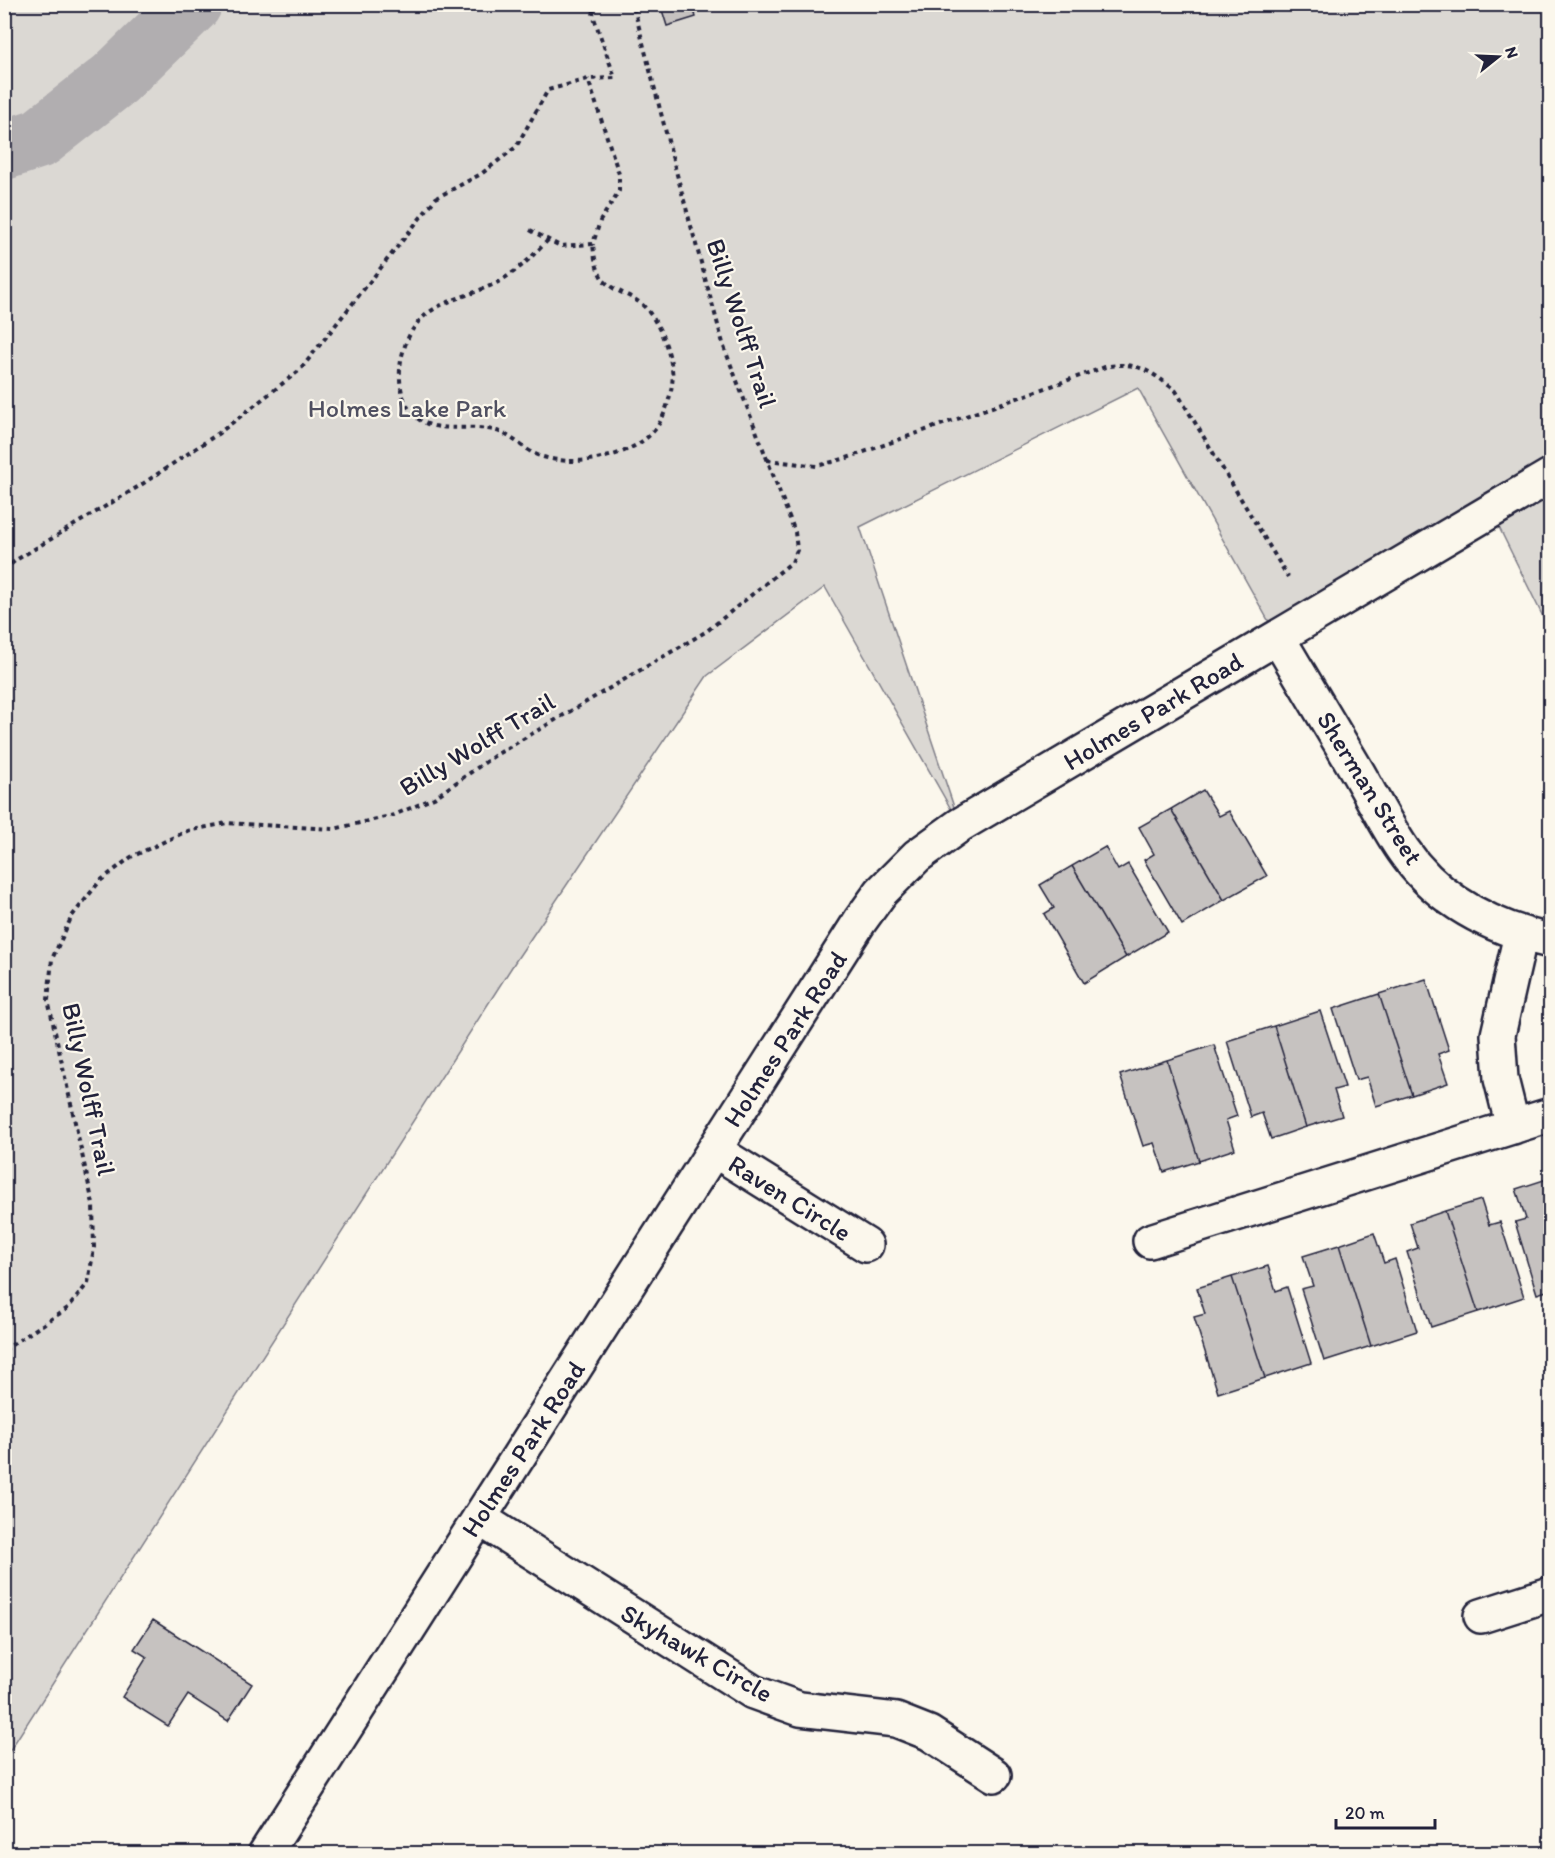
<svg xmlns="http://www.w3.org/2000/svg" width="1555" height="1858" viewBox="0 0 1555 1858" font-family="Itim,sans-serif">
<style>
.green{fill:#dbd8d3;stroke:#7e7d87;stroke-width:1.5}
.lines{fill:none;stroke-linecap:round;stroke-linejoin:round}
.river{stroke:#b1aeb0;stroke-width:60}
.building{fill:#c6c2c0;stroke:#22223b;stroke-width:1.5}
.minor-casing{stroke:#22223b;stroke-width:38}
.path{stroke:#22223b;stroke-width:4;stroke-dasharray:4.5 4.5;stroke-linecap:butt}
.minor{stroke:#fbf7ec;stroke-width:33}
.labels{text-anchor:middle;stroke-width:4.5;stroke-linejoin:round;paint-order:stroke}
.street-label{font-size:26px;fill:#22223b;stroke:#fbf7ec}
.park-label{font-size:26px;fill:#505061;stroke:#fbf7ec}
</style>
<rect width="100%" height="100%" fill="#fbf7ec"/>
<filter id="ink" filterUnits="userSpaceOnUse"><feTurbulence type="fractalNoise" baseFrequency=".0167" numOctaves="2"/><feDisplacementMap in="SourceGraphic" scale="12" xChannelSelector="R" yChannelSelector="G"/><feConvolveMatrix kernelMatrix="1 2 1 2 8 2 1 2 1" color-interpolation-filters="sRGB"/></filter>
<g filter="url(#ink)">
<path class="green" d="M5,5h1545v626l-59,-120 -213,127 -140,-250 -278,139 100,298 -135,-238 -118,89 -192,286 -510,796z"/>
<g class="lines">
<path class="river" d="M4,150l36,-12 75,-59 77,-75"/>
</g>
<path class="building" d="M678,4h14l4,13 -29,9 -5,-16z
M1203,790l16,26 10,-5 38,65 -43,24 -53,-91z
M1171,809l53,91 -42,25 -38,-65 10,-6 -15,-27z
M1105,847l13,23 10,-6 40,68 -42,25 -54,-91z
M1072,866l54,91 -42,26 -40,-69 10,-6 -14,-23z
M1426,979l23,71 -11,4 10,29 -36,12 -33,-101z
M1379,994l33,101 -36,11 -9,-29 -11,3 -23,-71z
M1320,1011l25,76 -11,3 8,26 -36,11 -32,-101z
M1274,1026l32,101 -35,12 -9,-26 -11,4 -24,-76z
M1214,1045l23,71 -11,4 9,29 -36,12 -32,-101z
M1167,1060l32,101 -35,11 -10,-29 -11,3 -23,-71z
M1550,1178v112l-13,4 -22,-72 11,-3 -10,-30z
M1481,1200l8,25 11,-3 24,75 -46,15 -33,-101z
M1445,1211l33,101 -47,15 -24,-75 11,-4 -8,-25z
M1374,1233l10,30 11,-4 22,72 -46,15 -32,-101z
M1339,1245l32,101 -47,15 -23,-72 12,-3 -10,-30z
M1268,1266l8,25 11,-4 24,76 -46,15 -33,-101z
M1232,1277l33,101 -47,15 -24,-76 11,-3 -8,-26z
M153,1620l99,64 -24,37 -40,-26 -20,31 -46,-29 25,-40 -13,-8z"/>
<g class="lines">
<defs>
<path id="minor" d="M1278,638c26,44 53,89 79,133 15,26 29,54 46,79 35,51 89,78 147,91
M1513,1127l-12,-48 -3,-44 23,-101
M714,1150l152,95
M1150,1241l400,-126
M479,1518l274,174 47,17 96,11 33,13 65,42
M1481,1616l69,-22
M265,1854l595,-933 21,-29 36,-36 43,-31 590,-349"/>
</defs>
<use href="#minor" class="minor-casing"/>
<path class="path" d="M530,230l30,16 33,-2 7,-23 19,-30v-17l-31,-95
M548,240c-16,17 -31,32 -52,43 -40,20 -79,18 -93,69 -8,27 -2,67 31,74 21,4 43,-1 63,5 16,5 28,20 43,25 35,12 94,2 117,-29 8,-12 13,-28 15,-43 4,-21 -14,-68 -32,-81 -11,-9 -30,-13 -38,-25 -6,-10 -8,-23 -9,-34
M767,460l50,6 30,-8 258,-91c32,-7 47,5 71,24l112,186
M4,570l12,-10 125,-75 78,-52 81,-63 136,-172 45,-24 35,-27 32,-57 40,-11 27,-1 -22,-63 2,-11
M4,1350l64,-42 20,-25 6,-35 -1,-44 -45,-204 4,-41 20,-43 28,-35 31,-24 56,-26 40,-8 107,6 60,-14 40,-17 60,-42 213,-125 85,-69 5,-12 -2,-18 -71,-185 -51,-187 -40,-156"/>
<use href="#minor" class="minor"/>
</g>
</g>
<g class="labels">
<g class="street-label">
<text transform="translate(742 323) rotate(72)" y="9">Billy Wolff Trail</text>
<text transform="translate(1153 711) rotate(-31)" y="9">Holmes Park Road</text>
<text transform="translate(477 744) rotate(-31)" y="9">Billy Wolff Trail</text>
<text transform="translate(1370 788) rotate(58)" y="9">Sherman Street</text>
<text transform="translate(785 1039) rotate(-57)" y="9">Holmes Park Road</text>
<text transform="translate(89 1089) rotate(78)" y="9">Billy Wolff Trail</text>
<text transform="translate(790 1198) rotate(32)" y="9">Raven Circle</text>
<text transform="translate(523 1449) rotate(-57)" y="9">Holmes Park Road</text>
<text transform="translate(697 1653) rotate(30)" y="9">Skyhawk Circle</text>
</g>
<g class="park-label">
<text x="407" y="417">Holmes Lake Park</text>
</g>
</g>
<rect width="1555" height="1858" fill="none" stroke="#fbf7ec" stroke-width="24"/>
<rect x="12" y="12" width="1531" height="1834" fill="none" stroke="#22223b" stroke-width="2" filter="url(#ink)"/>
<g transform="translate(1498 57) rotate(72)" stroke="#fbf7ec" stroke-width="4.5" paint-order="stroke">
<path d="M0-4.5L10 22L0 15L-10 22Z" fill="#22223b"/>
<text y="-9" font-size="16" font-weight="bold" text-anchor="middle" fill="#22223b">N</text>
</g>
<path d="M1336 1819v9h99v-9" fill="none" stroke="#22223b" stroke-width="3"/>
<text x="1345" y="1819" font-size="18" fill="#22223b" stroke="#fbf7ec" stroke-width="4.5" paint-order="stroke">20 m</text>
</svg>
